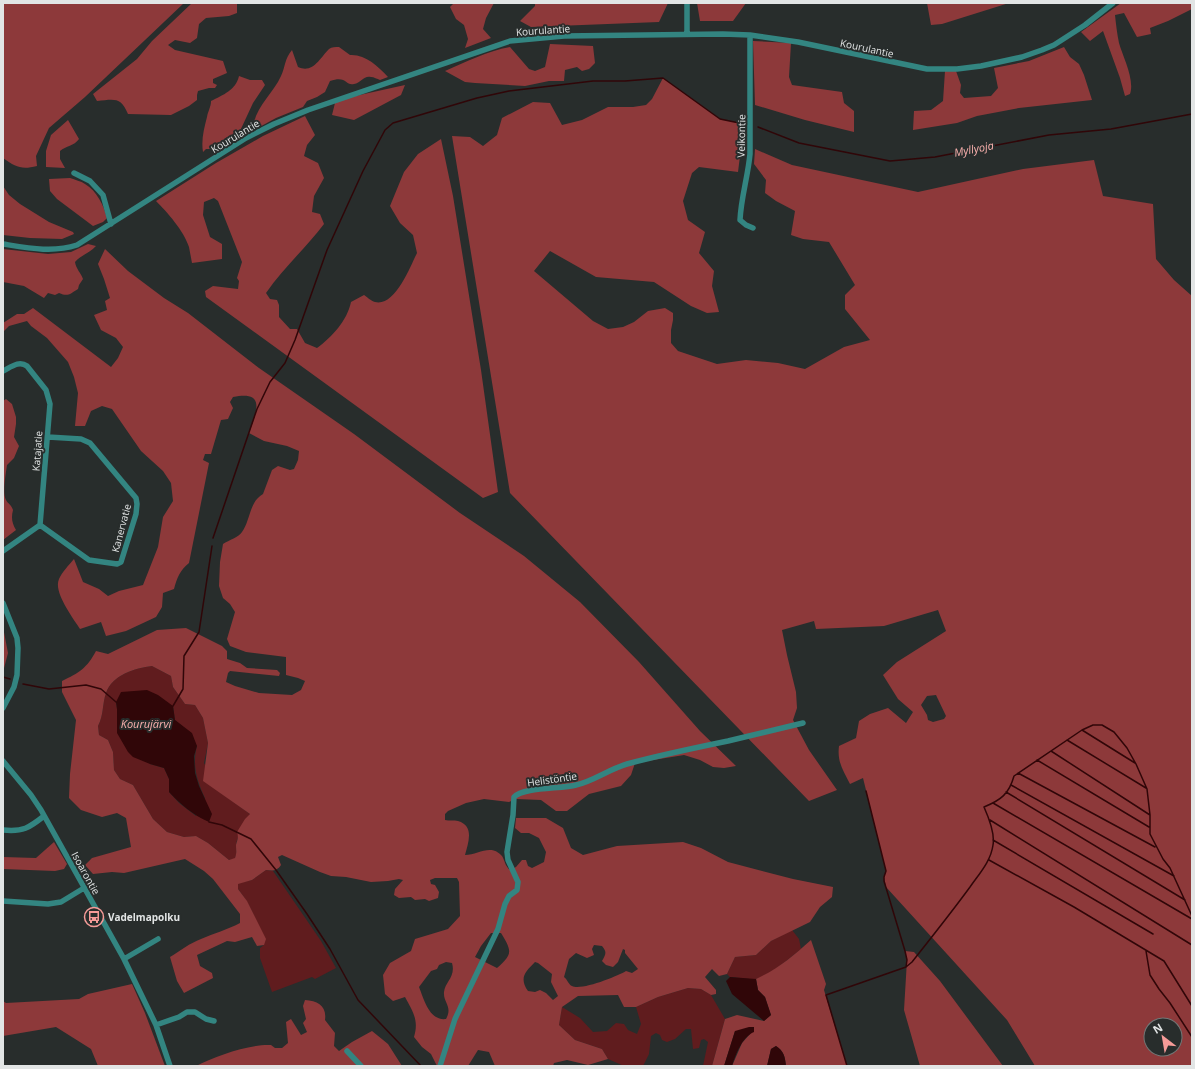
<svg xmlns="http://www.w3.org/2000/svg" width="1195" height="1069" viewBox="0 0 1195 1069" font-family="'Open Sans',sans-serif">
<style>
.green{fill:#601c1e;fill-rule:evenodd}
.forest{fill:#8d393a;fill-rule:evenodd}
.water{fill:#300608}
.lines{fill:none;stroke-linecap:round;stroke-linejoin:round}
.stream{stroke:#300608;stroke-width:1.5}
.minor{stroke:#338581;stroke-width:5.5}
.labels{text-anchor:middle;stroke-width:4;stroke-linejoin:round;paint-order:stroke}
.street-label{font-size:10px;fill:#e2e5e5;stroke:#282d2c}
.poi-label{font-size:10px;font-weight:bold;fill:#e2e5e5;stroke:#282d2c;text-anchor:start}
.water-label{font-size:11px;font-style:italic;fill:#fbb1ae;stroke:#282d2c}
</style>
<rect width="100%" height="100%" fill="#282d2c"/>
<path class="green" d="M152,666l19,10 2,11 12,17 10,1 8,13 5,25 -4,20 17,30 29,21c-4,9 -13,21 -14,31 0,6 1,7 -1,14l-6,1 -21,-17 -12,-7 -12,1 -17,-5 -14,-13 -20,-34 -13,-6 -6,-9 -1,-18 -5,-12 -9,-5 -1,-9c6,-12 4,-21 8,-33 6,-18 29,-25 46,-27zM116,702l57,4 2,14 6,5 16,21c-5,19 0,35 8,52l-9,18 -17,-13 -10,-11v-13l-5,-11 -14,-4 -33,-55z
M266,870l7,1 48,70 15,27 -21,11 -3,-2 -40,15 -12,-34v-10l4,-3c-7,-22 -11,-37 -26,-56v-6l14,-3z
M792,930l7,9 2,10c-10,8 -34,29 -46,30 -6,1 -18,-2 -25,-2l-3,-3 8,-17 21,-2 15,-14z
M688,988l13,1 10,6 14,24 -13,47h-9l5,-24 -4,-3 -3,1 -2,8 -6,1 -2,-20h-5l-11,10 -8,3 -5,-2 -2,-5 -4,-2 -5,3 -2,18 -6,12h-19l-16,-7 -6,-10 -27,-9 -16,-15 3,-18 18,11 13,14 14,-1 9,-8 8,1 4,6 9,4 4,-10 -5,-17 22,-10z"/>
<path class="forest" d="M3,3h181l-99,94 -36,31 -13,28 1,10c-16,4 -21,1 -34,-8z
M192,3h45v10l-8,3 -23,2 -7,6 -2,14 -7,5 -15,-3 -7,5 7,5 48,11 4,12 -14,6v4l4,2 -2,3h-6l-11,3 -1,4v5l-8,6 -18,9 -43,-1c-7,-17 -13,-15 -31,-13l-4,-7 44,-35 15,-18z
M454,3h40l-8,15 -3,11 8,9 -26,10 3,-9 -4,-14 -8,-6 -6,-12z
M535,3h133l-9,19 -128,5 -11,-6 15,-15z
M697,3h49l-13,18h-33z
M927,3h82l-67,21 -11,1z
M1121,3h71v6l-24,12 -18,7 1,6 -14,3 -13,-24 -9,2c1,9 2,19 4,28 4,14 16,37 11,51l-5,2 -5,-18 -17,-47 -13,10 -9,-9z
M753,41l38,2 -2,34 3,8 50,7 2,11 10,8v21l-49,-12 -50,-15z
M550,44l43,2 2,17 -6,6 -7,2 -5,-4 -12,3 -1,11h-15l-24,5 -50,-3 -10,-1 -20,-11c21,-9 42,-20 65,-24l19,22 6,2 10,-4z
M339,47l11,8c15,-1 28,11 38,22l-8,3c-3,-1 -6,-3 -9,-3 -7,-2 -10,6 -17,7 -9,2 -7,-9 -24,-3l-5,11 -8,5 -10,4 -4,6 -27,11 -22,12 -1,-2c2,-21 20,-34 28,-52 5,-11 3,-16 11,-26l6,17c15,7 22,-9 31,-18 3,-2 6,-2 10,-2z
M1064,47l6,10 9,7 5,11 8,25 -73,8 -42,8 -20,7 -44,7 1,-19 17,-1 12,-9 2,-30h11l5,14 -1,8 4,5 27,-2 7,-8 -4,-20 35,-7z
M239,76l11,4h12l3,5 -12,18 -13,28 -29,18h-5l-3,3c-2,-12 1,-23 4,-35 1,-6 4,-10 4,-16 12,-6 25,-11 28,-25z
M663,78l57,41 24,5 -6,48 -39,-5 -7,6 -9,28 5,19 17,12 -6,21 15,18 -2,15 7,26 -12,1 -16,-7 -37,-24 -58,-5 -46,-26 -16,20 59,50 15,8 15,-2 11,-5 14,-11 17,-3 8,5v7l-2,10v13l7,8 39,13 29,-4 32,3 27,6 39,-22 26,-7 -25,-31v-14l10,-10 -26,-43 -26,-3 -12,-4 4,-24 -19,-10 -11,-8 1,-13 -12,-16 1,-15 37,16 126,27 105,-23 71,-9 9,36 50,8 3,55 18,21 18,16v770h-157l-28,-46 -121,-133 -2,-10 2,-6 -23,-93 -13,6c-7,-14 -13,-22 -11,-38l17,-8 3,-17 11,-7 18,-6 18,15 7,-11 -15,-13 -15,-24 14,-13 49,-31 -8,-21 -54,16 -68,3 -2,-8 -32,9 5,25 9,37 1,16 -4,12 16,30 28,40 -28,11 -299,-308 -58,-357 18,1 13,9 14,-11 5,-17 31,-16 17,1 12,22 20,-5 26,-13h25l13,-2 6,-6zM936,695l10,21 -2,3 -11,3 -5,-2 -1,-5 -6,-10 6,-9zM1151,1025h24v24h-24z
M405,85l-4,10 -47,25 -22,-5 3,-12 11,-5z
M305,116l10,19 -8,10 -3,11 14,7 6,15 -10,18 -2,16 8,2 4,10c-18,24 -41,44 -58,69l4,6 7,1 2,5v12l11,12h7l8,14 12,5c15,-11 30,-27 34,-46l13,-7c3,2 7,6 11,7 20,5 35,-35 42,-49l-4,-18 -13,-12 -10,-17 14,-34 14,-18 23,-15 12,57 28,174 17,122 -15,6 -277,-201 -1,-6 8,-5 25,3 1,-8 -2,-3 5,-16 -24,-61 -4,-3 -10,4 -1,13 7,22 12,7v15l-30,4c-1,-5 -2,-11 -3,-16 -5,-16 -22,-35 -33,-46l60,-38 47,-27z
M68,120l11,19c-5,7 -13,7 -19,12v8l5,9 -19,-1v-16l5,-16z
M70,178c5,2 11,3 15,6 12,7 19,22 22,34l-4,4 -10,4 -36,-27 -7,-8 -1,-12z
M3,186l6,9 11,9 29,18 24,10 1,2 -12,5 -32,-1 -27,-3z
M88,244l8,2c-6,7 -15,9 -21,16 1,7 6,11 8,17l-4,6 -1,4c-8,5 -10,8 -19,4l-4,2 -7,-2 -4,5 -20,-12 -21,-4v-33l45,5 23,-2z
M105,249l23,22 36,27 24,15 71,55 95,66 106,79 64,43 56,46 59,60 61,69 36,35 -12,2 -11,-1 -13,-7 -16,-5 -49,8 -4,12 -10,11 -32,8 -22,17h-11l-15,-11 -25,-1 -7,3 -25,-3 -18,4 -18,8 -3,3v6c4,1 9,0 13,1 17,5 10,22 7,34 13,0 26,-12 37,1 3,5 3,10 8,14l6,-3 6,-7h4l2,6 4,2 12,-6 2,-10 -7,-14 -10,-5h-8l-6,-5 1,-10h30l17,10 8,20 12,7 34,-9 66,-4 18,6 27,14 65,17 40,8 -1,10 -12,10 -10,15 -39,19 -15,14 -21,2 -8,17 -8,2 -7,-7 -7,8 11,13v4l-5,1 -10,-6 -13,-1 -30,9 -22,10h-12l-6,-12 -40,1 -16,11 -3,18 16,15 27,9 6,10 -20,6 -21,-5 -13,3 -1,3h-58l-6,-14 -11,-2 -10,16h-31l-6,-12 -9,-7 -8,-10c5,-17 -1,-25 -9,-40l-12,4 -8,-7 -2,-19 7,-12 21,-12 4,-12 33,-10 12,-13 -1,-34 -2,-4h-22l-5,2 1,4 4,1 4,7 -1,6 -9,3 -4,-2 -10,1 -4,-3 -12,1 -5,-3 1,-6 8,-9 -4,-1 -11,2 -17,1 -25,-5 -15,-1 -11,-4 -38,-17 -4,2 3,8c-4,6 -8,6 -15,5l-14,10 -14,4v5l9,12 19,38 -2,6 -7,1 -5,-9 -17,5 -8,-1 -30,14 3,11 12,7 1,5 -29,15 -7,-12 -7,-24c10,-6 20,-14 31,-18 13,-6 26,-9 39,-16v-9l-27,-35 -9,-8 -19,-12 -61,14 -12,-1 -19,2 -8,-9 7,-7 39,-11 -5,-29 -9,-5 -15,4 -21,-7 -12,-12 1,-24 6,-54 -14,-28v-11c17,-8 25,-13 34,-30l12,3 49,-24 29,-2 36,18 5,5v8l13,4 7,5 30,2 3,3 -1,3 -49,-5 -2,2 -2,9 9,4 24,7 33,2 9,-5 4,-9 -7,-3 -12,-3v-18l-40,-5 -16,-6 -3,-7 8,-27 -5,-8 -7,-6 -4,-12 1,-24 3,-18c6,-4 16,-7 19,-12 9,-13 7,-30 21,-38l9,-24 6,-4 12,4 4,-1 4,-9 1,-9 -12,-5 -23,-5 -15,-8c7,-20 18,-43 -16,-36l-3,5 3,6 -5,11 -7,1 -10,34h-6l-2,6 6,3 -20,100c-9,7 -12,15 -15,26l-11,4 -1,14 -6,10 -30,14 -20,5 -5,-14 -21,7c-7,-11 -27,-37 -21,-50 3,-7 10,-14 15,-20l9,23 16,7 9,7 11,-5 24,-6 15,-38 5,-30 10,-16 -2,-18 -8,-12 -22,-20 -29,-42 -10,-3 -11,5 -6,15h-10l3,-33 -4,-16 -6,-15 -21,-24 -16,-12 -4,-5 -18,5 -6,6v-9l14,-9h7l9,-6 78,59 7,-9 5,-11 -7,-9 -15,-8 -7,-15 13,-5 -2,-9 5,-3 -6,-19 -6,-15zM152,666l19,10 2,11 12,17 10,1 8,13 5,25 -5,38 47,33 -5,5 -8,13c2,6 0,8 -1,13 0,6 1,7 -1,13l-6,2 -21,-17 -12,-7 -12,1 -17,-5 -14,-13 -20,-34 -13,-6 -6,-9 -1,-18 -5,-12 -9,-5 -1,-9c6,-12 4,-21 8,-33 6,-18 29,-25 46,-27zM491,933h10c11,18 12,21 -4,35l-22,-11 6,-11zM594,945l8,1c5,6 4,8 0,15l4,4 7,2 5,-5 5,-13 2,1v3l13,16 -6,4 -6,-2c-8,5 -45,20 -54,15 -3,-1 -5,-7 -8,-9l5,-18 7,-6 11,5 7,-3 -2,-6zM446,962l6,1c4,14 -7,19 -8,29 -1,11 9,14 2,27 -17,2 -22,-20 -27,-32l12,-16 6,-2 2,-4zM535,962l3,1 14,11 -1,8 7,14 -5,4 -7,-7 -6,-3 -5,2 -7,-1c-9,-13 -3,-19 7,-29z
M6,399l6,5 4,13v7l-2,13 5,9 -5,12 -7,7c-1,8 -5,28 -1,35 2,4 5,4 7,10 -2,8 -1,13 3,20l-13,10v-139z
M3,627l5,26 -5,19z
M54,842l13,22 -3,5 -9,2 -52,-2v-12l33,1z
M811,940l15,44 -2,6 23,76h-61c-1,-9 -2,-15 -10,-20l-5,3 -4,17h-35l10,-23 8,-9 -15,-3 -11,35h-12l13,-47 12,-4 27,6 7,-6 -6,-18 -7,-7 -2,-11c22,-10 37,-23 55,-39z
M905,951l9,1 26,29 63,85h-83l-16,-56 3,-50z
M132,984l13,29 20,53h-67l-7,-17 -35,-22 -53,9v-35l3,2 73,-4 9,-5z
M305,1000c13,1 22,6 20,20l10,13 -1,13 5,5 13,-9 20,-11 16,13 14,22h-206c20,-10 52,-22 75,-21l4,3h7l6,-5 -2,-21 5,-3 10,16 6,-3 -4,-9 3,-4 -3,-13z"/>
<path class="water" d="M147,690l11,5 15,11 2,14 17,13 5,13 -3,10 1,17 4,13 13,28 -3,8c-16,-7 -28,-17 -40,-30v-13l-5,-11 -14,-4 -17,-7 -5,-5 -11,-19v-24l-1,-7 5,-10z
M730,977l26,2 2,11 7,7 6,18 -7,6 -32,-27 -6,-13z
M749,1027h5v5c-12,5 -18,22 -22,34h-8l11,-35z
M776,1046c8,5 9,11 10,20h-19l4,-17z"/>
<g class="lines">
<path class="stream" d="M758,127l41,16 91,18 45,-4 114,-22 62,-6 81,-15
M213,538l44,-129 13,-27 15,-19 10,-23 32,-90 36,-79 22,-41 8,-7 84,-25 32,-7 84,-10h32l38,-3 57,41 24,5
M3,677l7,2
M23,684l26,5 37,-4 15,4 15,13
M173,706l10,-17 1,-33 15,-24 13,-86
M1082,730l53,33
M1067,740l79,48
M1051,751l99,64
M1037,760l112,67
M1018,773l137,74
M1011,785l163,91
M866,791l20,80 -2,6v4l21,70 2,9 -1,7
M1006,792l179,108
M993,803l199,116
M990,820l202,125
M209,822l13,3 29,14 25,31 31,44 23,35 28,51 63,66
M993,840l160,94
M989,860l85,47 90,54 28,45
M1146,951l4,24 9,14 11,14 22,34
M847,1066l-21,-71 80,-28 6,-5c19,-24 39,-49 58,-75 9,-13 21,-26 23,-42 2,-11 -5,-29 -9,-38 17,-7 25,-13 30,-31l68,-46 11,-5h9l12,7 13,16 9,16 11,25 3,26v19l13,25 7,9 22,48"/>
<path class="minor" d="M687,3v31
M750,35v119c-2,22 -9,44 -10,66l6,5 7,3
M74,173l16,8 13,14 8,29
M3,244c25,4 50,9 74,1l169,-107 28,-14 34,-14 202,-69 54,-5 159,-2 27,1 48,7 129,27h30l24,-3 41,-9 20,-7 12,-5 31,-20 28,-22
M3,371c8,-4 16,-11 24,-5l19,24 4,14 -10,121 -37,26
M40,525l49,35 28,4 4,-2 15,-48 1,-10 -1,-6 -46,-55 -9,-4 -33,-2
M3,603l14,35 1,10 -1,27 -3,12 -11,21
M3,761l28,34 10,15 83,149 32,66 14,41
M3,830c20,2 26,-2 41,-14
M3,901l45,3 13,-2 23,-14
M124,959l34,-20
M156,1025l23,-8 8,-5h8l11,7 8,2
M347,1051l14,15
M440,1066l15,-47 43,-90 7,-25 4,-8 8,-6 1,-8 -10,-22 -1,-8 6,-37 1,-18c9,-10 48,-8 62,-12 18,-4 33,-16 51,-21 33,-9 67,-16 101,-23 25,-6 50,-12 75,-18"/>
</g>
<defs>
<symbol id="bus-ring" viewBox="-11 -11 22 22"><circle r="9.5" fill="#282d2c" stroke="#f59b98" stroke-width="1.5"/><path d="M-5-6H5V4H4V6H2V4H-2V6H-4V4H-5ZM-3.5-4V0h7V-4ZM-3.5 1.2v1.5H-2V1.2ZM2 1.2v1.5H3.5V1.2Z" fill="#f59b98"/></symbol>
</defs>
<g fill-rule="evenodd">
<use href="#bus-ring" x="83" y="906" width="22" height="22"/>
</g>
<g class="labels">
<g class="street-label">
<text transform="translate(543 30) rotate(-4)" y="4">Kourulantie</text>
<text transform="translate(867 48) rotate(12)" y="4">Kourulantie</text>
<text transform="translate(235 136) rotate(-31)" y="4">Kourulantie</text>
<text transform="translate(741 136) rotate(-89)" y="4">Veikontie</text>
<text transform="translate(37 451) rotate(-86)" y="4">Katajatie</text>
<text transform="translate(121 528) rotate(-75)" y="4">Kanervatie</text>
<text transform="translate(552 779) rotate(-8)" y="4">Helistöntie</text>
<text transform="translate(86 873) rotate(61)" y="4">Isoarontie</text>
</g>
<g class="poi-label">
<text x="108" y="921">Vadelmapolku</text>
</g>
<g class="water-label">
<text transform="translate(974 149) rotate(-11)" y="4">Myllyoja</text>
<text x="146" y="728">Kourujärvi</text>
</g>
</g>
<rect width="1195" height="1069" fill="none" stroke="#e2e5e5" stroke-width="8"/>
<g transform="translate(1163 1037) rotate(329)"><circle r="19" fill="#282d2c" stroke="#727776"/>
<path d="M0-3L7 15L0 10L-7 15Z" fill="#f59b98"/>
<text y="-6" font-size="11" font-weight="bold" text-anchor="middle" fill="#e2e5e5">N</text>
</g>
</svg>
